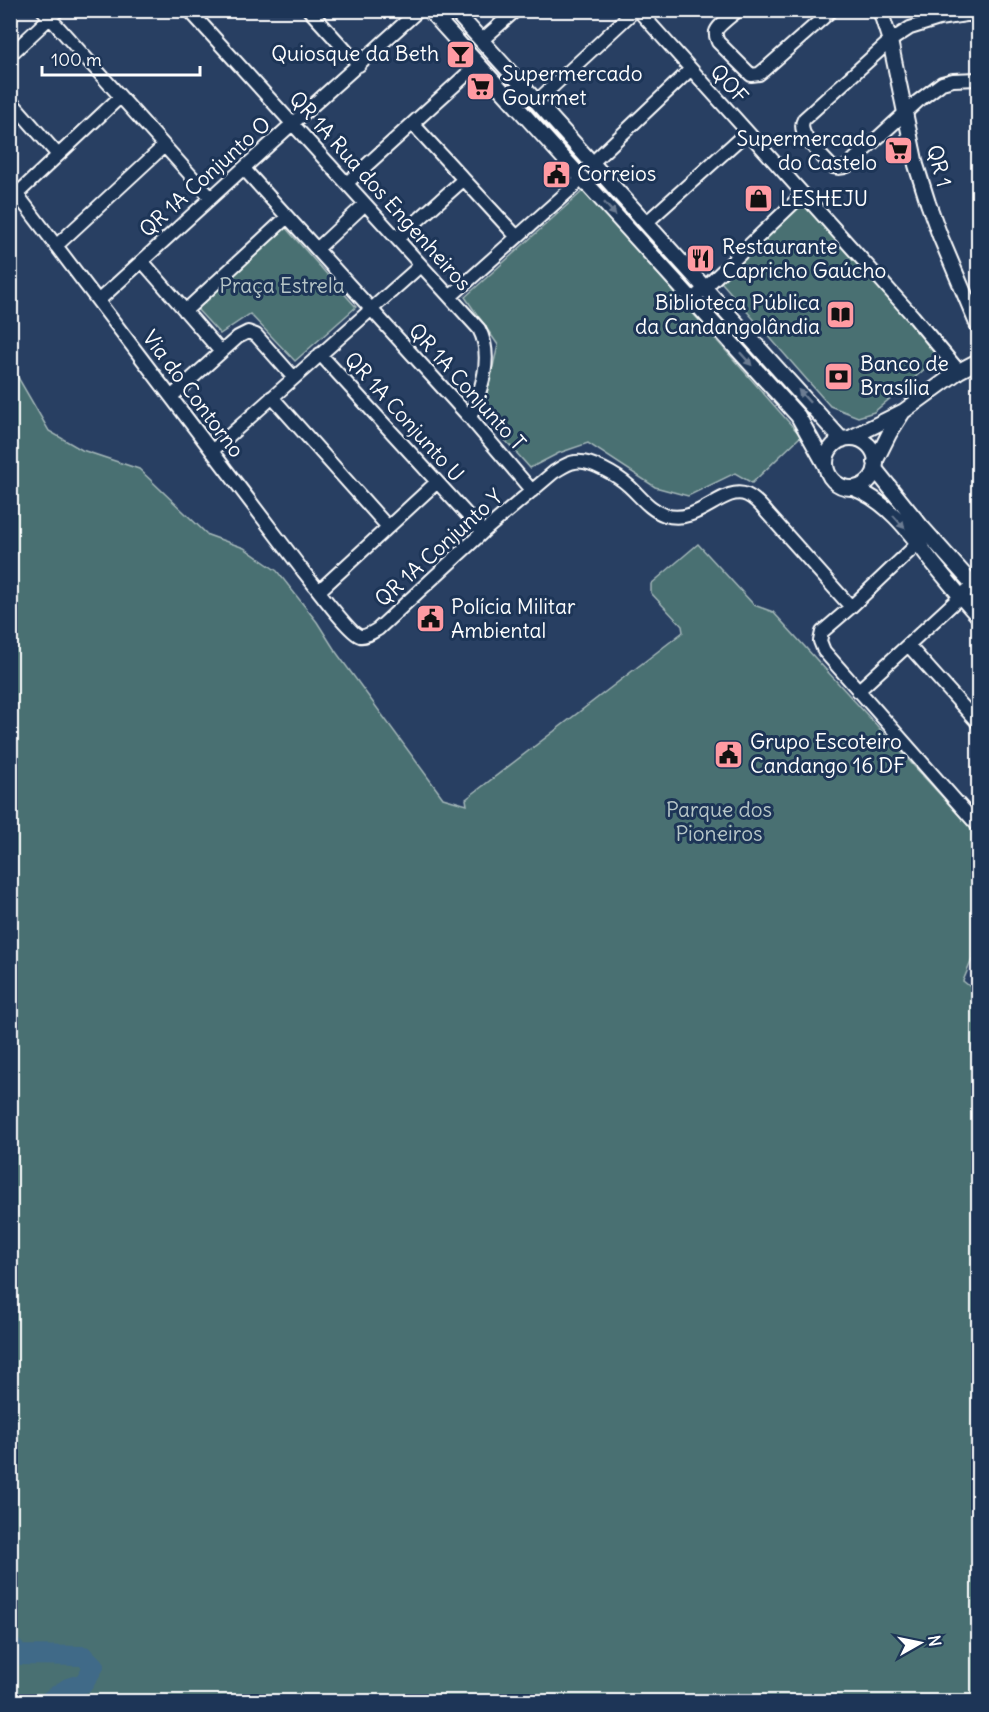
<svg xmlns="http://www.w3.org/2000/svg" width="989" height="1712" viewBox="0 0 989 1712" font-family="Delius,sans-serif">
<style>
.green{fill:#486f72;stroke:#a4b7b8;stroke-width:1.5}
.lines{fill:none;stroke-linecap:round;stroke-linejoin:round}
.river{stroke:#416b88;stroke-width:20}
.minor-casing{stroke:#fff;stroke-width:16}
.tertiary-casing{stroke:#fff;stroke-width:18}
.minor{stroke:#1d3557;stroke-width:12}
.tertiary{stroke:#1d3557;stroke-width:14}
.oneway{fill:#6c7c92}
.labels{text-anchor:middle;stroke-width:6;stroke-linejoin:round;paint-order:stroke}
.poi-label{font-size:21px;fill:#fff;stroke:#1d3557;text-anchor:start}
.street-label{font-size:21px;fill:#fff;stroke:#1d3557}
.park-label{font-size:21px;fill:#b6c5c7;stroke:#1d3557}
</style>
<rect width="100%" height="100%" fill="#283f62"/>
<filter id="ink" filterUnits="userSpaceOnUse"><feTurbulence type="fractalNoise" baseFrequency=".0167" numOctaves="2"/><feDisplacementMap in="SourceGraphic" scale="12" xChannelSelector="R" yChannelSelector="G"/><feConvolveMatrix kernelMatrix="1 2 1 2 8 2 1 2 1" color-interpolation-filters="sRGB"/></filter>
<g filter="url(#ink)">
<path class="green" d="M584,190l217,246 -49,47 -17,-10 -47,23 -33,-9 -67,-44 -29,10 -29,15 -48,-54 16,-69 -33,-48z
M798,195l147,157 -71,60 -16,5 -28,-11 -115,-131z
M284,226l72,81 -61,54 -45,-47 -30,20 -24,-26z
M10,355l6,19 33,57 33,19 57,19 69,66 36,13 33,23 40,51 19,30 107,146 24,7 -1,-6 217,-167 -1,-6 -31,-33v-9l47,-40 56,61 19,7 205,224v109l-15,36 15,12v708h-967z"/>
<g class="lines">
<path class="river" d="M10,1645l10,10 64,1 10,10 -10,17 -16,5 -21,14"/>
<defs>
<path id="minor" d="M43,10l168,188
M189,10l290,319c15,28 2,61 -9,89
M309,10l50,55
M638,10l275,306 46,55
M738,10c-5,5 -21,16 -22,22 -1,4 1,7 2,10l33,33 8,-1 5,-4 68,-60
M978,15h-12l-27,4 -29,9 -20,13 -86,78c-9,15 17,35 27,47 6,3 10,3 16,0l71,-65 24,-18 11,-3 25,-1
M481,41l35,-31
M10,55l48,-45
M10,100l48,55
M537,101l98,-91
M413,124l104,113
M593,162l97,-92
M244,169l226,249 62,73
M347,183l131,-119
M10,185l293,386c9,11 47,63 57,65 6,1 13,-4 18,-7l105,-97 71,-60c7,-4 13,-9 21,-10 15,-3 43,14 54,24 11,10 21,24 36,29 33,11 59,-31 82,-20 9,4 15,12 21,19l83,93
M17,194l103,-97
M647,222l99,-89
M397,239l66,-59
M56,246l108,-100
M317,249l48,-45
M142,261l79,91
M450,297l132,-118
M692,300l110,-105
M98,301l194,-177 127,-114
M185,311l102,-94
M320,354l163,178
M171,397l67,-60 10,-5 8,3 38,43
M272,397l116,130
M212,451l208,-185
M922,537l-10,12 -61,58 -29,25 -2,9 4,10 154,175
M319,591l118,-109
M908,645l70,78
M858,691l115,-106"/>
<path id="tertiary" d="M429,10l369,406 28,50
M454,10l388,430
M880,10l10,31 26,124 12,38 12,33 38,90
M850,438l54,-27 55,-40 19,-10
M826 463a25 25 0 1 1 50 0a25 25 0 1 1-50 0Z
M875,462l14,-28 14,-22
M875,469l45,56 58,65
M853,488c35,13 58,46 80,75 15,18 29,36 45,53"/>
</defs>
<use href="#minor" class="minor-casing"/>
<use href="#tertiary" class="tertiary-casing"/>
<use href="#minor" class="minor"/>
<use href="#tertiary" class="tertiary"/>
</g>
<defs><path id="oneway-solid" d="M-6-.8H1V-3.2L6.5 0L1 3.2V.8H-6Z" transform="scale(1.5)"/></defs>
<g class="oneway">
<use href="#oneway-solid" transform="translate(610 209) rotate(48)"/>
<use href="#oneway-solid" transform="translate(746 359) rotate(48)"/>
<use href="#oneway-solid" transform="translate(804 396) rotate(-132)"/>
<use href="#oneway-solid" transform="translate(899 522) rotate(48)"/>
</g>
</g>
<defs>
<symbol id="bar-square" viewBox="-11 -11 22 22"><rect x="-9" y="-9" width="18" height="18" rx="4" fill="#ff9aa2" stroke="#1d3557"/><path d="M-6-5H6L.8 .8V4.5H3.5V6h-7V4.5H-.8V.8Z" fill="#111"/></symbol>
<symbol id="supermarket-square" viewBox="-11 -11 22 22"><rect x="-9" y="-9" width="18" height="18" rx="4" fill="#ff9aa2" stroke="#1d3557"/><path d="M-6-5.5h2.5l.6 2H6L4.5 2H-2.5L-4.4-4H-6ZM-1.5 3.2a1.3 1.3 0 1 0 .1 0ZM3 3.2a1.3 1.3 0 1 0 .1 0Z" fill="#111"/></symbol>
<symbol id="civic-square" viewBox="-11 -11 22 22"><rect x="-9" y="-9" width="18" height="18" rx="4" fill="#ff9aa2" stroke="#1d3557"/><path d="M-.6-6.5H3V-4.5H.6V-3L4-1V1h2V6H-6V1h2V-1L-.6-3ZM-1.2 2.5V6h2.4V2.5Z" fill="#111"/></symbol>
<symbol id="shop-square" viewBox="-11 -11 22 22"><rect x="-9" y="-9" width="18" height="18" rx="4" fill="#ff9aa2" stroke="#1d3557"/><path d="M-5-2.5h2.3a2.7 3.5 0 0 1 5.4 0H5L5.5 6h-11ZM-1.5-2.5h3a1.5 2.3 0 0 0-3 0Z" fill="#111"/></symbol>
<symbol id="restaurant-square" viewBox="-11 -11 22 22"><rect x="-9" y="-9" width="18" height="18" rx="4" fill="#ff9aa2" stroke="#1d3557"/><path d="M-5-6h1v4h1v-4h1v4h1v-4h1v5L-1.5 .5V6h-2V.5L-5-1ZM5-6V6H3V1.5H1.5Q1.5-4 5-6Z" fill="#111"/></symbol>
<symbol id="library-square" viewBox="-11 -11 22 22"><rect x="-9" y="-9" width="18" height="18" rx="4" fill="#ff9aa2" stroke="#1d3557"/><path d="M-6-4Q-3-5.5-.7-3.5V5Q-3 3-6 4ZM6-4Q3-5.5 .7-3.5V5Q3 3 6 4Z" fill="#111"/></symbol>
<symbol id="bank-square" viewBox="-11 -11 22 22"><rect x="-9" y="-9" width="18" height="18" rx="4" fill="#ff9aa2" stroke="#1d3557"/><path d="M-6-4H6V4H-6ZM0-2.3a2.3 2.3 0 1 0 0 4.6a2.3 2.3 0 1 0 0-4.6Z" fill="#111"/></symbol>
</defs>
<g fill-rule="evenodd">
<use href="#bar-square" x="444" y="38" width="33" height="33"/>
<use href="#supermarket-square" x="464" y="70" width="33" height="33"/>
<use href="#supermarket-square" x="882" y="134" width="33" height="33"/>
<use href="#civic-square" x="540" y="158" width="33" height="33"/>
<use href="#shop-square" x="742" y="182" width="33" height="33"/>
<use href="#restaurant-square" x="684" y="242" width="33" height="33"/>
<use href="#library-square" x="824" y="298" width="33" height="33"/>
<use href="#bank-square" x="822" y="360" width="33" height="33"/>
<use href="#civic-square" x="414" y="602" width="33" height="33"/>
<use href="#civic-square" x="712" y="738" width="33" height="33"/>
</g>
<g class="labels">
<g class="poi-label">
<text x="439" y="61" text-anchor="end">Quiosque da Beth</text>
<text x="502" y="81">Supermercado<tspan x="502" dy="24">Gourmet</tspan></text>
<text x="877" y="146" text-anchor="end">Supermercado<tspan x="877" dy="24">do Castelo</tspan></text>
<text x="577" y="181">Correios</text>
<text x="780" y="206">LESHEJU</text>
<text x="722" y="254">Restaurante<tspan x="722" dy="24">Capricho Gaúcho</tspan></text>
<text x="820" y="310" text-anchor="end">Biblioteca Pública<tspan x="820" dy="24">da Candangolândia</tspan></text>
<text x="860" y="371">Banco de<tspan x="860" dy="24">Brasília</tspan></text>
<text x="451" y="614">Polícia Militar<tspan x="451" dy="24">Ambiental</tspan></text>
<text x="750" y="749">Grupo Escoteiro<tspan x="750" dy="24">Candango 16 DF</tspan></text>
</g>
<g class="street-label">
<text transform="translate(729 84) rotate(48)" y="7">QOF</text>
<text transform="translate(939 166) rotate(75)" y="7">QR 1</text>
<text transform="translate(205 177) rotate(-42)" y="7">QR 1A Conjunto O</text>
<text transform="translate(380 191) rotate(48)" y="7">QR 1A Rua dos Engenheiros</text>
<text transform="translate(467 387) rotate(48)" y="7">QR 1A Conjunto T</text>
<text transform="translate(193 394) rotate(53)" y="7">Via do Contorno</text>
<text transform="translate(404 417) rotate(48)" y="7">QR 1A Conjunto U</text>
<text transform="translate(439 548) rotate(-42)" y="7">QR 1A Conjunto Y</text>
</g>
<g class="park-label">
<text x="282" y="293">Praça Estrela</text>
<text x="719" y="817">Parque dos<tspan x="719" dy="24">Pioneiros</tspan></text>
</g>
</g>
<rect width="989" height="1712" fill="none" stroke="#1d3557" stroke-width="36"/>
<rect x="18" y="18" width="953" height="1676" fill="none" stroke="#fff" stroke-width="2" filter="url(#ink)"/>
<g transform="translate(920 1643) rotate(81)" stroke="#1d3557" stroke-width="4.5" paint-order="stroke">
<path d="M0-4.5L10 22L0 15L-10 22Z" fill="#ffffff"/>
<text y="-9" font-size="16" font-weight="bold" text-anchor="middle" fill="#ffffff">N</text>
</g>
<path d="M42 66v9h158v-9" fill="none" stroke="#ffffff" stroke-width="3"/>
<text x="51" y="66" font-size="18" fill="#ffffff" stroke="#1d3557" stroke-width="4.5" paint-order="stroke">100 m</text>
</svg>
